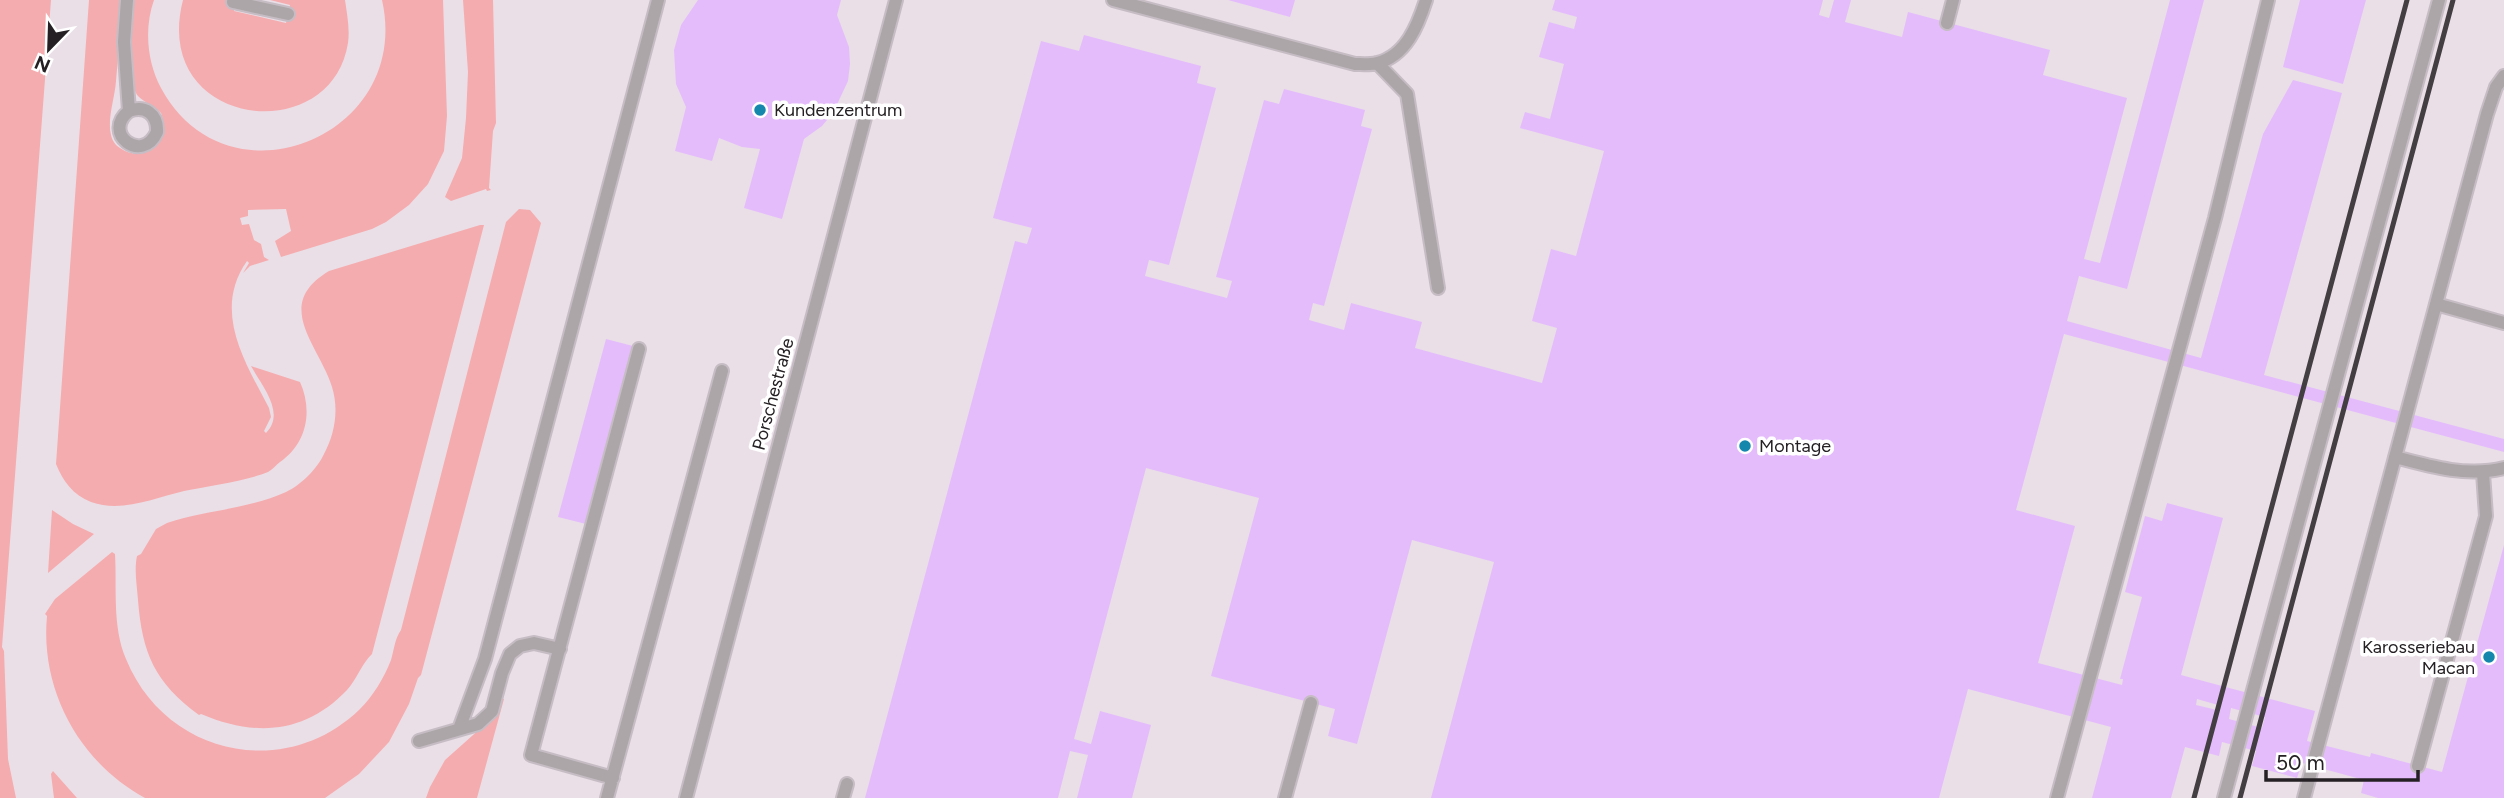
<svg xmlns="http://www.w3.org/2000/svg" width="2504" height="798" viewBox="0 0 2504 798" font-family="Figtree,sans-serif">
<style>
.green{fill:#f5acaf}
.building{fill:#e4bcfc;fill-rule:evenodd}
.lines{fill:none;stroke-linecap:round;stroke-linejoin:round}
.lane-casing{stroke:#c6bdc4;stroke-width:16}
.lane{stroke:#aca6a8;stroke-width:12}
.rail{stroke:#433e42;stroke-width:5}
.poi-dot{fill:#1586ac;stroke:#fff;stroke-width:2.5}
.labels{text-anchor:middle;stroke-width:7;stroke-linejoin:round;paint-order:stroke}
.poi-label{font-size:18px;fill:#242023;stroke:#fff;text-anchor:start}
.street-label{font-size:18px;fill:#242023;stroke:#fff}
</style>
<rect width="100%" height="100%" fill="#eadfe7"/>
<path class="green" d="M0,0h51l-49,647 2,4 4,108 8,39h-16z
M89,0h31c-1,27 -1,54 -4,81 -1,16 -9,38 -5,54 1,5 4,10 9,13 26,18 52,-8 41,-35 -7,-7 -17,-11 -23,-17 -12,-15 -7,-77 -5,-96h21c-10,28 -7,62 7,88 66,123 252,49 221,-88h61l4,116 -3,35 -16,33 -19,21 -23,17 -14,7 -91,28 -6,-16 16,-10 -5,-22 -38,1v6l-8,2 2,7 7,-1 5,16 7,4 3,13 5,3 -19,6 -7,7 6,-10 -2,-2c-35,50 -2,101 22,147l2,9 -7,14 2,2c20,-20 -4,-47 -15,-67l49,16c13,29 7,61 -20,80 -4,3 -8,8 -12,10 -22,9 -60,14 -84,19 -30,7 -62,22 -93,11 -18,-7 -28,-21 -35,-38z
M183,0h50l1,11 52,12 4,-18 -20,-5h75c2,14 5,29 3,43 -17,107 -198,85 -165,-43z
M463,0h30l3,123 -3,8 -4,57 2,2 -4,1 -1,-2 -35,12 -6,-4 17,-39 4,-40 2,-46z
M519,209l11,1 11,13 -120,452 -3,3 -9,26 -20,38 -30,32 -34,24h-180c-66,-36 -105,-108 -98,-182l-2,-2 10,-15 57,-47 3,2c2,34 -3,72 11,105 39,96 159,123 234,50 13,-13 24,-31 31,-49 3,-10 4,-22 10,-30l105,-408z
M480,225h4l-112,429c-10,9 -15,25 -25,36 -42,44 -92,47 -146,24l-2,1c-44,-32 -57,-62 -61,-115 -1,-14 -4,-30 -1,-44l4,-2 15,-25 11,-6c39,-13 82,-14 119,-31 15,-7 31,-23 38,-38 11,-20 15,-45 8,-67 -13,-42 -60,-82 -3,-116z
M52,510l21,14 21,10 -46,39z
M500,698l4,1 -27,99h-51l4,-11 15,-27 46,-41z
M53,771l24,27h-23l-3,-24z"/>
<path class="building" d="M698,0h143l-4,15 12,32 1,17 -2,17 -15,32 -11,13 -18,13 -22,80 -38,-11 16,-59 -18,-2 -23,-9 -7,23 -37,-10 11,-44 -10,-23 -2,-34 7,-25z
M1228,0h67l-5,17z
M1555,0h268l-4,15 10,3 5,-18h17l-6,22 57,15 6,-25 142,38 -7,25 84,23 -43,161 16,4 70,-263h34l-77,289 -48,-13 -12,45 134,37 62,-224 30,-54 49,13 -78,282 240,64v13l-440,-118 -48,176 59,16 -37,137 84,22 1,-6h-3l22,-82 -17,-5 20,-76 17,5 5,-18 56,15 -42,157 134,36 -8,30 63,16 1,-4 71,19 62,-227v253h-126l-17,-5 3,-13 -62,-17 -5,15 -45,-12 4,-15 -34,-9 -3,14 -34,-9 -14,51h-79l19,-71 -143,-38 -29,109h-508l63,-236 -82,-22 -55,204 -29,-8 7,-27 -124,-33 48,-178 -113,-30 -72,271 17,5 9,-33 51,14 -19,73h-55l11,-43 -18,-4 -12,47h-193l150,-557 12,3 5,-16 -39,-10 48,-177 38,10 5,-16 117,31 -4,17 19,5 -47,177 -20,-5 -4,16 82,22 5,-17 -16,-4 48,-177 15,4 5,-15 81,21 -4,16 11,3 -48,177 -11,-3 -4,17 35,10 7,-27 71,19 -7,26 127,35 15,-55 -25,-7 19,-72 25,7 28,-105 -84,-23 5,-16 25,7 14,-55 -25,-7 10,-35 25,7 3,-12 -25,-7zM2197,699l21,6 -1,5 -21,-5zM2231,708l34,9 -3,11 -33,-9z
M2300,0h66l-23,84 -60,-17z
M606,339l27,7 -47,178 -28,-7z"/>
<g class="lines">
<defs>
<path id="lane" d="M127,0l-3,42 5,69c-28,22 13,54 28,21 1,-18 -12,-27 -28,-21
M1113,0l242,64c6,0 15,1 22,-1 29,-7 41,-38 49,-63
M233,2l55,12
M1947,23l6,-23
M1377,63l30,31 31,194
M2436,304l51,-190 9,-27 8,-11
M2395,457c37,10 72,20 109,11
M459,729l26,-70 173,-659
M419,741l59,-17 14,-13 10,-38 8,-19 10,-8 14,-3 26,6
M2418,766l68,-250 -3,-43
M613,778l-82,-23 108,-406
M607,798l115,-427
M686,798l210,-798
M843,798l4,-14
M1285,798l26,-95
M2057,798l158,-580 53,-218
M2224,798l215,-798
M2304,798l132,-494 68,19"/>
</defs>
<use href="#lane" class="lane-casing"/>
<use href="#lane" class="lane"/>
<path class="rail" d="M2194,798l213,-798
M2240,798l213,-798"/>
</g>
<g class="poi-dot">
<circle cx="760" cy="110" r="7"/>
<circle cx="1745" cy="446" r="7"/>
<circle cx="2489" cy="657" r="7"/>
</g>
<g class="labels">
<g class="poi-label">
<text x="774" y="116">Kundenzentrum</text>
<text x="1759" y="452">Montage</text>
<text x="2475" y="653" text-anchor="end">Karosseriebau<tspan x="2475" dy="21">Macan</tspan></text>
</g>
<g class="street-label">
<text transform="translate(773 394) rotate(-75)" y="6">Porschestraße</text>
</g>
</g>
<g transform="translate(49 49) rotate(203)" stroke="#ffffff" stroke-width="5" paint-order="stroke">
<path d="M0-5L12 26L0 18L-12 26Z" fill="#242023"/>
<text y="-10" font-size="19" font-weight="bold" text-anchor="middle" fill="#242023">N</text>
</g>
<path d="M2266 770v10h152v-10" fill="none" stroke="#242023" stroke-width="3.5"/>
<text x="2276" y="770" font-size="21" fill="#242023" stroke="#ffffff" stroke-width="5" paint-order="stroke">50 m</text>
</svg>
